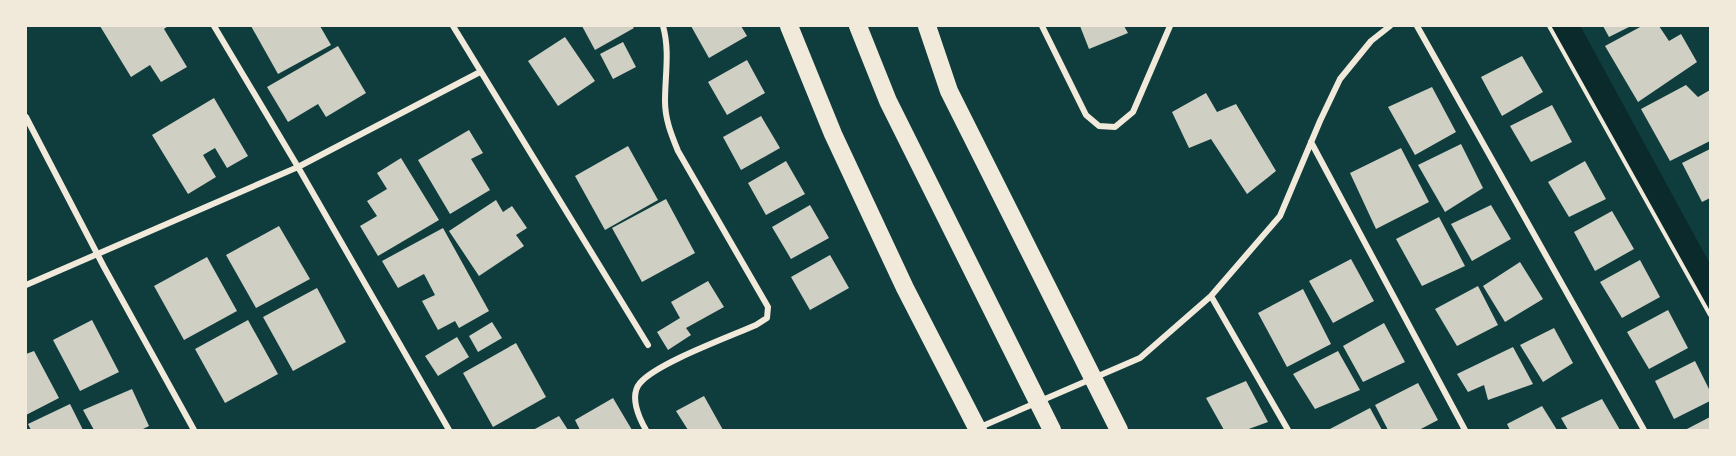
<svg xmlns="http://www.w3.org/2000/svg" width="1736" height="456" viewBox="0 0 1736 456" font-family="'IBM Plex Sans',sans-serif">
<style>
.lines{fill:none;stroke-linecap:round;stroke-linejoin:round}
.canal{stroke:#0a2a2b;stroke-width:27}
.building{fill:#cfcfc3}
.path{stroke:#f1e9da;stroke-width:4}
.minor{stroke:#f1e9da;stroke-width:6}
.motorway{stroke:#f1e9da;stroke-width:18}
</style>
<rect width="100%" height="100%" fill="#0f3d3e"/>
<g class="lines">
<path class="canal" d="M1565,26l145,266"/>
</g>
<path class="building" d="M100,26h68l-4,3 23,38 -26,15 -11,-17 -19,12z
M251,26h69l11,19 -53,29z
M582,26h50l2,2 -39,22z
M691,26h50l6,10 -38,22z
M1080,26h44l4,7 -39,16z
M1603,26h28l-22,11z
M1642,26h17l10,15 12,-7 16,28 -59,40 -33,-56z
M565,37l30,44 -37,25 -30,-45z
M623,42l13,25 -23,12 -13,-25z
M338,46l28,47 -40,24 -8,-13 -30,18 -21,-35z
M1522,56l21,36 -41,24 -21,-39z
M747,60l18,33 -38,22 -19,-33z
M1686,85l12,12 12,-7v51l-40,20 -29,-52z
M1432,87l24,45 -41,23 -27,-48z
M1206,93l11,19 19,-8 40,67 -29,23 -36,-55 -22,9 -17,-36z
M214,98l34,58 -21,12 -12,-20 -12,7 13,22 -28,17 -36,-59z
M1552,105l20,37 -41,20 -21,-36z
M761,116l19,32 -39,22 -18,-33z
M469,130l14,23 -12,6 19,31 -40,24 -32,-54z
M1461,144l22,44 -38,24 -27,-47z
M628,146l30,54 -53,30 -30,-54z
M1401,148l28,54 -53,27 -26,-56z
M1710,149v49l-8,4 -20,-39z
M401,158l38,62 -61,36 -18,-30 17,-10 -10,-15 20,-12 -10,-16z
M786,161l19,33 -39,21 -18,-32z
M1585,161l21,38 -37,18 -21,-35z
M666,199l29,54 -53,29 -30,-54z
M496,200l7,12 9,-6 15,22 -11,7 8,11 -45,30 -30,-45z
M810,205l19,33 -38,21 -19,-32z
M1491,205l20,34 -39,22 -21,-37z
M1612,211l22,38 -39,22 -21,-39z
M1439,217l26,49 -43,20 -26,-47z
M279,226l31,53 -54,29 -30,-53z
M443,228l46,83 -30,17 -4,-7 -17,9 -16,-29 13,-6 -11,-21 -26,14 -16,-27z
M830,255l19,33 -39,22 -19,-33z
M207,257l30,54 -53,29 -30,-54z
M1351,259l23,42 -41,22 -24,-42z
M1640,260l20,37 -38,21 -22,-36z
M1520,262l23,37 -38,23 -22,-36z
M708,281l16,26 -38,21 5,7 -23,15 -11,-18 23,-14 -9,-16z
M1478,286l20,39 -41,21 -22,-37z
M317,288l29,54 -53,29 -30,-54z
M1303,289l28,55 -44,23 -29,-54z
M1668,310l20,38 -39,21 -22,-37z
M92,320l27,52 -39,19 -27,-51z
M248,320l30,54 -53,29 -30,-54z
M492,322l10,16 -24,14 -9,-16z
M1384,323l21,39 -42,20 -20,-36z
M1554,328l19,35 -30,19 -23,-37z
M457,337l12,20 -31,19 -13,-20z
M516,343l30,54 -53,30 -30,-54z
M1513,347l20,37 -45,16 -4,-15 -16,7 -11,-18z
M34,351l25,47 -33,17v-61z
M1338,351l22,39 -45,19 -22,-35z
M1695,361l15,30v10l-36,18 -19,-38z
M1246,381l22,41 -22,8h-22l-18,-32z
M1418,383l20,37 -19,10h-31l-13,-25z
M132,389l17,37 -8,4h-47l-11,-20z
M704,396l19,34h-35l-12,-19z
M613,398l19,32h-52l-5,-10z
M1602,399l18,31h-52l-7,-12z
M70,404l13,26h-52l-3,-6z
M1542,406l15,24h-47l-3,-6z
M1370,408l12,22h-54z
M559,416l9,14h-35z
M1710,417v13h-25z"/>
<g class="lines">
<path class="path" d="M1549,26l161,289"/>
<path class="minor" d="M214,26l84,141 151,263
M453,26l195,319
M1042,26l44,89 13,11 16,1 18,-15 37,-86
M1417,26l227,404
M26,117l78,150 90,163
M1311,142l154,288
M26,285l272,-118 182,-95
M1211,296l77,134
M978,428l162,-70 71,-62 69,-80 40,-95 20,-42 31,-38 19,-15
M646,430c-7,-12 -17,-34 -6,-47 17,-20 89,-46 116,-58l11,-7 1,-11 -90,-156c-7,-17 -13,-32 -13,-50 0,-26 5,-50 -2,-75"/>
<path class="motorway" d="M789,26l44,108 72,154 73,142
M858,26l30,75 164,329
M927,26l22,65 170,339"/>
</g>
<rect width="1736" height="456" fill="none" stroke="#f1e9da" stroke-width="54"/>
</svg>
